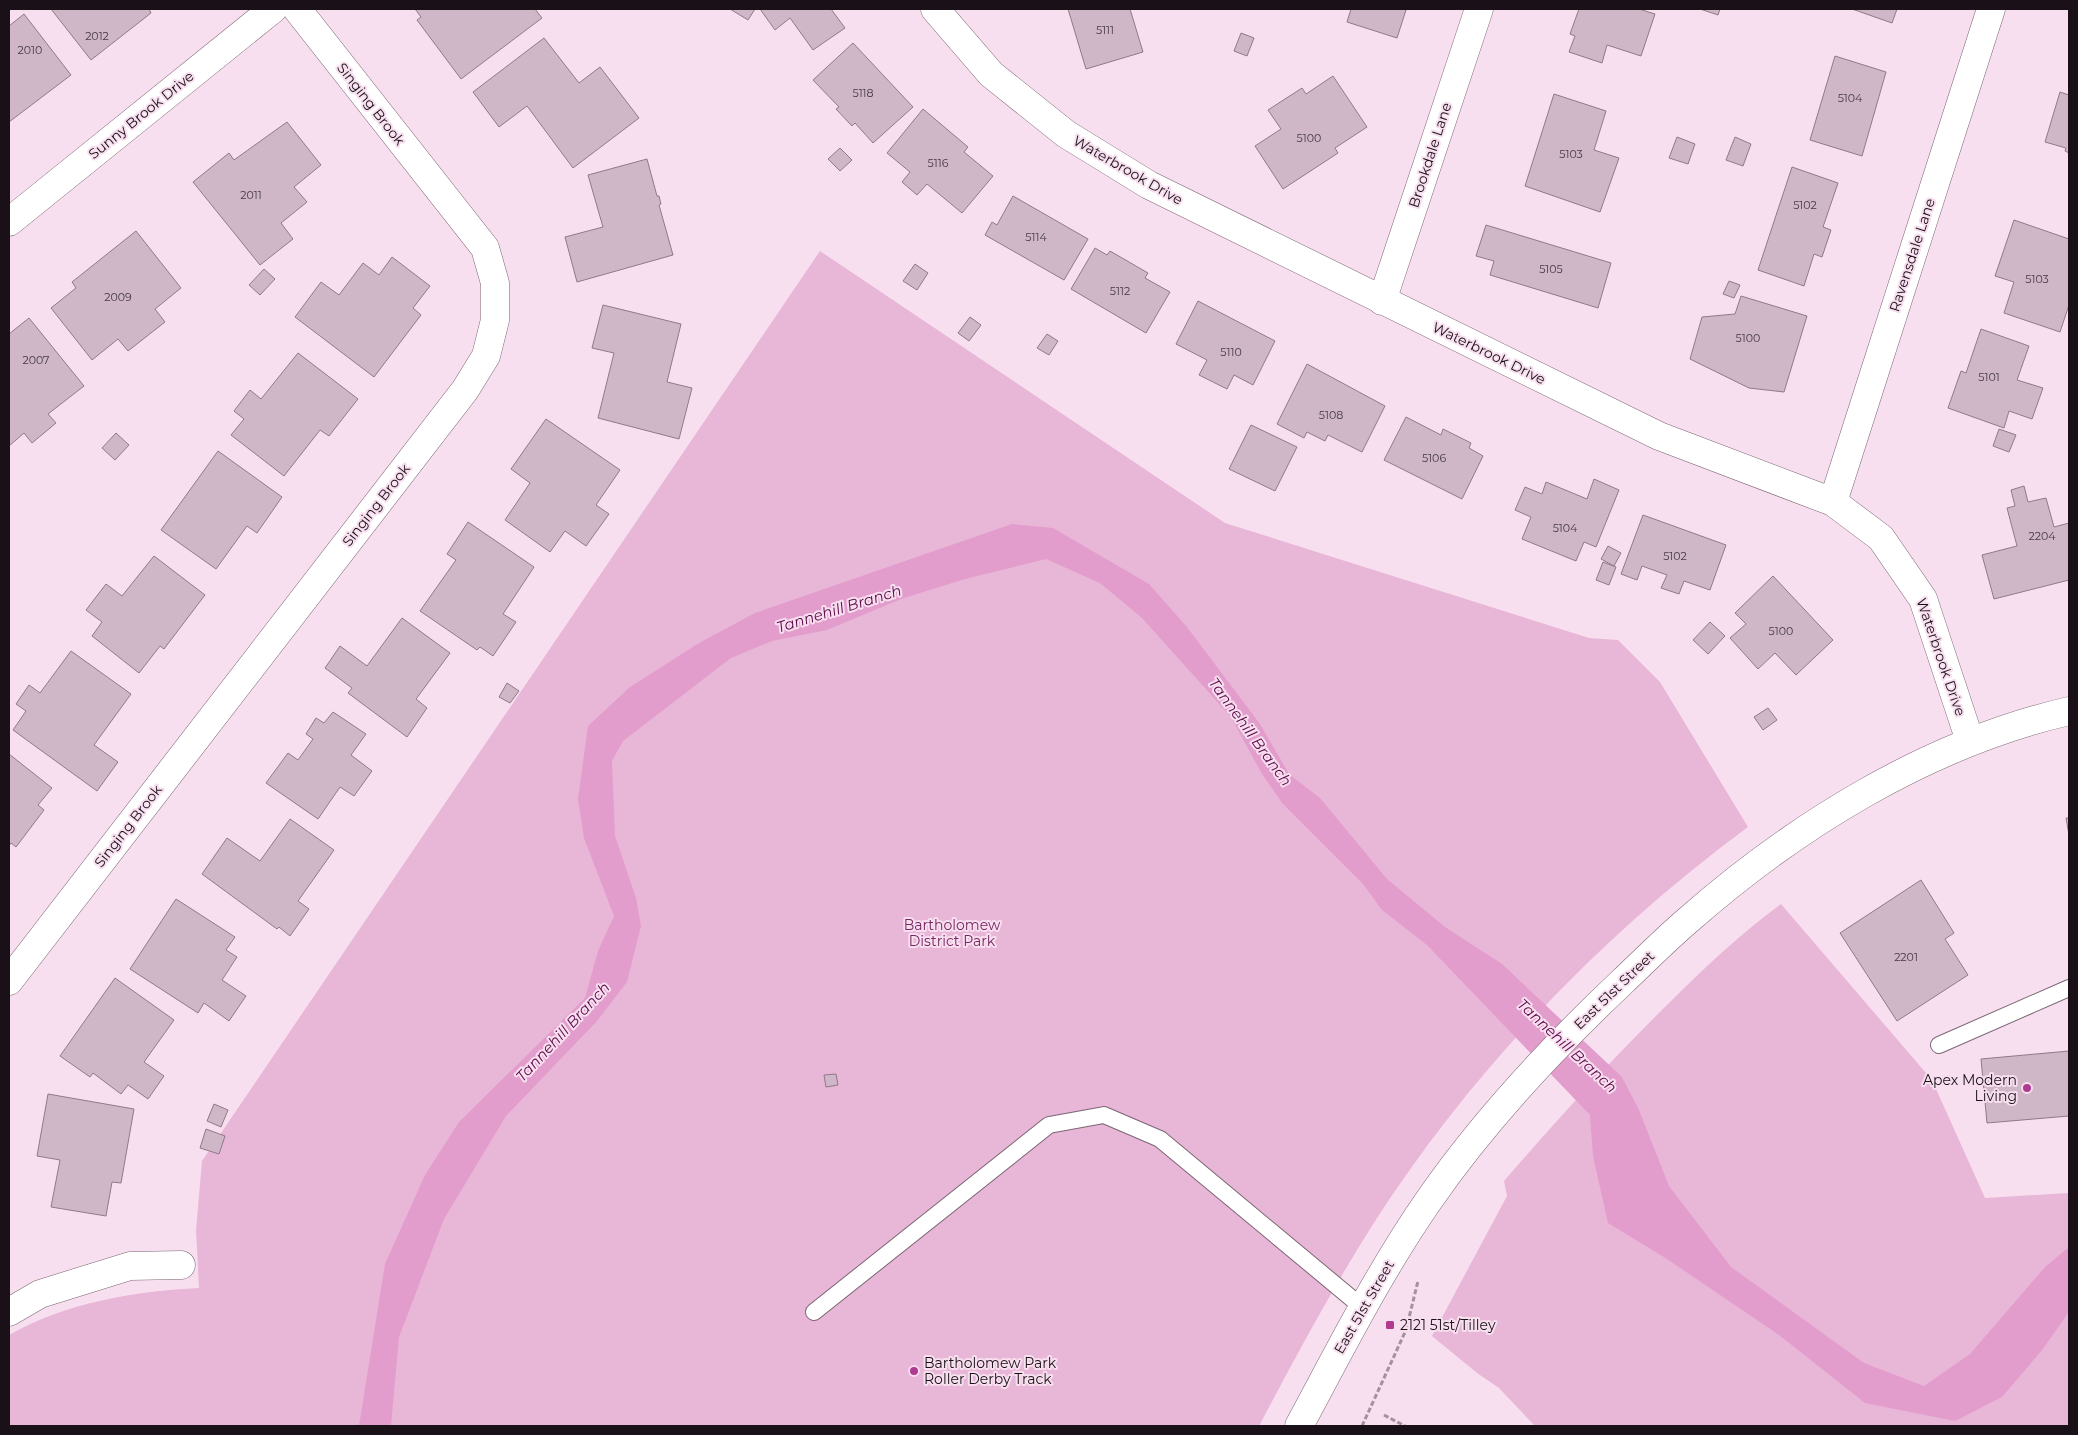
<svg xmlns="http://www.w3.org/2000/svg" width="2078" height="1435" viewBox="0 0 2078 1435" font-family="Montserrat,sans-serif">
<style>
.green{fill:#e8b6d7}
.water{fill:#e39dcd}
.building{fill:#cfb7c7;stroke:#907988}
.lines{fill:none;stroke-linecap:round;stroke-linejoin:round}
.lane-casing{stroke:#7c6674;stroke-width:18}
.street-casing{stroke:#7c6674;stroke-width:29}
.secondary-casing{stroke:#7c6674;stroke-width:29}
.path{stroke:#a3919d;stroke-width:3;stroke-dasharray:5 2.5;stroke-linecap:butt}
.lane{stroke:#fff;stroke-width:16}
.street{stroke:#fff;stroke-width:28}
.secondary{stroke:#fff;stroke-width:28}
.poi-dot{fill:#af3a92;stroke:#f8dfef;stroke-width:2}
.labels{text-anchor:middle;stroke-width:4;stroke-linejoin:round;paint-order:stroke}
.number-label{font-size:11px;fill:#463a43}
.street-label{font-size:14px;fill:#191117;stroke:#f8dfef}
.park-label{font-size:14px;fill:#762662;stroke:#f8dfef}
.poi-label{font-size:14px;fill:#191117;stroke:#f8dfef;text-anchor:start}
.water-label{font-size:15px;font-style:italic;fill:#5c094b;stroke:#f8dfef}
</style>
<rect width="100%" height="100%" fill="#f8dfef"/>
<path class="green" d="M820,251l405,272 364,115 29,2 42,42 88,145c-145,107 -273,240 -371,391 -43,67 -81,138 -118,208h-1250v-91c56,-32 126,-44 190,-47l-3,-58 6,-69z
M1781,904l151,176 53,118 84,-5v233h-534l-36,-38 -22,-15 -45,-37 75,-140 -3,-15c53,-61 106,-120 163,-176 36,-36 73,-71 114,-101z"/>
<path class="water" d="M1012,524l41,4 96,56 38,43 73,97 29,50 31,24 67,81 58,48 57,37 120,113 17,33 30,76 62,81 133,96 60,23 46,-32 75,-87 24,-20v65l-27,38 -40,47 -47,24 -90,-18 -86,-68 -112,-76 -59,-36 -15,-67 -3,-41 -163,-170 -45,-35 -19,-26 -81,-81 -20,-29 -31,-57 -89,-99 -42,-35 -54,-24 -81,20 -64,20 -74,31 -55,11 -41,17 -108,83 -11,20 3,75 21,62 5,28 -14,56 -30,39 -91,95 -62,103 -45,118 -8,89h-32l26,-162 40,-89 34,-53 126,-124 13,-47 16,-35 -30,-78 -6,-39 10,-73 42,-39 69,-44 56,-30z"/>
<path class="building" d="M51,9h98l2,4 -60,47z
M415,9h120l7,9 -81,61 -44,-59 4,-3z
M730,9h25l-7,11z
M760,9h71l14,19 -32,22 -23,-32 -15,12z
M1068,9h62l13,43 -57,17z
M1351,9h52l3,1 -9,28 -50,-16z
M1579,9h60l16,5 -14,42 -34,-11 -5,18 -33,-11 6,-16 -5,-2z
M1700,9h20l-2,6z
M1852,9h45l-5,14z
M24,14l47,61 -62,47v-96z
M1241,33l13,5 -7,18 -13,-5z
M544,38l35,45 21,-16 39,51 -66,50 -46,-62 -28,21 -26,-35z
M853,43l60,64 -40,36 -18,-20 -3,3 -16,-17 3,-2 -26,-27z
M1835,56l51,16 -24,84 -52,-16z
M1333,76l34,51 -32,21 3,5 -55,36 -28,-43 26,-17 -13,-19 34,-22 4,6z
M2060,92l9,3v58l-4,-2 1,-3 -21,-6z
M1554,94l52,17 -12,39 25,8 -19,54 -75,-26z
M923,109l45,38 -4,5 29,24 -31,37 -35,-29 -10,11 -15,-13 8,-10 -23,-19z
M287,122l34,43 -27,22 13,15 -26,21 12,16 -33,26 -67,-83 36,-29 5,7z
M1677,137l18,7 -7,20 -19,-6z
M1735,137l16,7 -8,22 -17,-6z
M840,148l12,12 -12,11 -12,-12z
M647,159l10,37h2l2,8 -2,1 14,50 -96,27 -12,-45 38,-10 -15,-52z
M1792,167l46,16 -15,44 8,3 -9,27 -8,-3 -10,32 -46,-16z
M1013,196l75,43 -24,41 -79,-45 7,-13 5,3z
M2014,220l55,19v66l-9,27 -56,-19 10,-31 -19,-6z
M1486,225l125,38 -13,45 -108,-33 4,-14 -18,-5z
M136,231l45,57 -26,21 10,13 -37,29 -10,-12 -26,21 -41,-52 25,-20 -4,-6z
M1095,248l12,7 3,-4 38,22 -3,5 25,14 -24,41 -75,-44z
M392,257l38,29 -17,22 8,7 -47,62 -79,-60 26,-35 18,13 24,-32 16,12z
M915,264l13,9 -11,17 -14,-9z
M264,269l11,10 -15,16 -11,-10z
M1729,281l11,4 -6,13 -11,-4z
M1741,296l66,20 -23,76 -35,-4 -59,-29 12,-42 33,-3z
M1198,301l77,40 -22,44 -19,-10 -7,14 -28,-14 8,-15 -31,-16z
M603,305l78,19 -14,58 25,6 -13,51 -81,-21 16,-65 -22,-5z
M970,317l11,8 -12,16 -11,-8z
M29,318l55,68 -36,28 8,9 -24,20 -8,-10 -15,13v-112z
M1981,329l48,17 -12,34 26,8 -11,31 -23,-8 -5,17 -56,-20 13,-37 5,2z
M1047,334l11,7 -9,14 -12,-7z
M298,353l60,46 -29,37 -9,-6 -36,46 -53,-41 13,-16 -10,-8 16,-21 11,9z
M1307,364l78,42 -23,46 -34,-17 -3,6 -18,-9 -3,6 -27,-14z
M1406,417l35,18 2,-6 28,14 -2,5 14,8 -21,43 -78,-39z
M546,419l74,51 -24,35 13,9 -23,32 -21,-15 -15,21 -45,-32 25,-37 -19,-14z
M1251,425l46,22 -22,44 -46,-22z
M1999,429l17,6 -7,17 -16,-6z
M116,433l13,12 -14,15 -13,-12z
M218,451l64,46 -25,36 -10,-7 -31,43 -55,-39z
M1594,479l25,11 -23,57 -12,-5 -8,19 -54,-22 9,-22 -16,-7 10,-23 17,7 4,-12 41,17z
M2024,486l4,16 18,-4 8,29 15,-4v57l-75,19 -12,-44 35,-9 -10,-38 8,-2 -4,-16z
M1643,515l83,30 -16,45 -26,-9 -5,13 -18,-6 6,-13 -25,-9 -5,14 -16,-6z
M468,522l66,45 -31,47 13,8 -23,34 -13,-9 -3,3 -57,-39 36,-51 -9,-6z
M1608,546l13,7 -7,13 -13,-7z
M154,556l51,39 -41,54 -4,-3 -21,27 -47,-37 10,-14 -16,-12 20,-26 16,12z
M1603,562l13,5 -7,18 -13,-5z
M1773,576l60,64 -37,35 -21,-22 -17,16 -28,-31 16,-14 -11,-11z
M402,618l48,35 -34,46 11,9 -20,29 -59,-44 4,-5 -27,-20 15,-22 27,20z
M1710,622l15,14 -17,18 -15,-14z
M71,651l60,43 -37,51 24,17 -21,29 -84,-61 13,-19 -10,-7 13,-19 11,8z
M507,683l12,8 -9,12 -11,-6z
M1768,708l9,12 -14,10 -9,-13z
M333,712l33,22 -15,21 21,16 -18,25 -14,-9 -22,32 -52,-36 22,-30 10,7 15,-21 -7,-5 10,-16 8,5z
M9,754l43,34 -14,17 6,5 -28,37 -5,-4 -2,3z
M2066,818h3v17z
M290,819l44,31 -36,51 11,8 -19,27 -11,-9 -2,2 -75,-55 25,-36 33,23z
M1921,880l33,53 -9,6 23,36 -71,46 -57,-88z
M176,899l59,38 -9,13 11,7 -15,23 24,16 -17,25 -25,-18 -6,10 -68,-44z
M115,978l59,42 -30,42 20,14 -16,23 -20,-14 -7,9 -28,-21 -3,4 -30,-21z
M2069,1051v65l-82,7 -6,-64z
M836,1074l2,11 -12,2 -2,-12z
M48,1094l86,15 -13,74 -9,-1 -6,34 -55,-9 9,-47 -23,-4z
M214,1104l14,6 -7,17 -14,-6z
M206,1129l19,7 -6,18 -19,-6z"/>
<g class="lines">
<defs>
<path id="lane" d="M1939,1045l130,-57
M814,1312l235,-187 55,-10 56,24 202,168"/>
<path id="street" d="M935,9l56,65 75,60 83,51 510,251 174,66 48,36 42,61 47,142
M9,222l264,-213
M1382,301l97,-292
M1833,502l158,-493
M9,981l456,-591 21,-34 9,-36v-37l-10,-35 -188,-239
M9,1312l31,-18 90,-28 51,-1"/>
<path id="secondary" d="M1299,1426c41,-76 80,-154 130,-226 56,-81 123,-152 194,-219 21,-20 42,-41 64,-60 108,-95 240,-177 382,-210"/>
</defs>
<use href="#lane" class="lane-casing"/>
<use href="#street" class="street-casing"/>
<use href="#secondary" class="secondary-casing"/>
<path class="path" d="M1384,1415l21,11
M1362,1426l44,-96 12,-49"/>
<use href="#lane" class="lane"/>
<use href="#street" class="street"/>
<use href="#secondary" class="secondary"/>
</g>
<g class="poi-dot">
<circle cx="2027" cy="1088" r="5"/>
<rect x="1385" y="1320" width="10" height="10" rx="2.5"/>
<circle cx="914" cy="1371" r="5"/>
</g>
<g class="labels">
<g class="number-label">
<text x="1105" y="34">5111</text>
<text x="97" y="40">2012</text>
<text x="30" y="54">2010</text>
<text x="863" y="97">5118</text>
<text x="1850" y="102">5104</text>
<text x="1309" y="142">5100</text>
<text x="1571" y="158">5103</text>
<text x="938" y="167">5116</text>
<text x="251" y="199">2011</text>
<text x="1805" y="209">5102</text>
<text x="1036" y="241">5114</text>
<text x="1551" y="273">5105</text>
<text x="2037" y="283">5103</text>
<text x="1120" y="295">5112</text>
<text x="118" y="301">2009</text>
<text x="1748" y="342">5100</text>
<text x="1231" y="356">5110</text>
<text x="36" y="364">2007</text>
<text x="1989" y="381">5101</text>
<text x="1331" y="419">5108</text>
<text x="1434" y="462">5106</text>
<text x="1565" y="532">5104</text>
<text x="2042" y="540">2204</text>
<text x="1675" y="560">5102</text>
<text x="1781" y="635">5100</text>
<text x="1906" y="961">2201</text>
</g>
<g class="street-label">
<text transform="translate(371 104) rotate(52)" y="5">Singing Brook</text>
<text transform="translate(141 115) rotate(-39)" y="5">Sunny Brook Drive</text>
<text transform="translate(1430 155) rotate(-72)" y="5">Brookdale Lane</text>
<text transform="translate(1128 170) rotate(30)" y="5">Waterbrook Drive</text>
<text transform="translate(1912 255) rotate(-72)" y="5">Ravensdale Lane</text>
<text transform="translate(1489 353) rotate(26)" y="5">Waterbrook Drive</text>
<text transform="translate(376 505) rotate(-52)" y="5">Singing Brook</text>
<text transform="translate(1941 657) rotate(71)" y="5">Waterbrook Drive</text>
<text transform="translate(128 826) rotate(-52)" y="5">Singing Brook</text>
<text transform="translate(1614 990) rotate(-44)" y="5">East 51st Street</text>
<text transform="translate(1364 1307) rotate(-60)" y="5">East 51st Street</text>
</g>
<g class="park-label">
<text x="952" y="930">Bartholomew<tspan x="952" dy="16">District Park</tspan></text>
</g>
<g class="poi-label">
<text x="2017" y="1085" text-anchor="end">Apex Modern<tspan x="2017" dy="16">Living</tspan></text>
<text x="1400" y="1330">2121 51st/Tilley</text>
<text x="924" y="1368">Bartholomew Park<tspan x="924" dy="16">Roller Derby Track</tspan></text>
</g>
<g class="water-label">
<text transform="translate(839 609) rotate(-17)" y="5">Tannehill Branch</text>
<text transform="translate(1250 732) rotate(54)" y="5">Tannehill Branch</text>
<text transform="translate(563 1032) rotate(-47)" y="5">Tannehill Branch</text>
<text transform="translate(1567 1046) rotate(43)" y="5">Tannehill Branch</text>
</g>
</g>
<rect width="2078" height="1435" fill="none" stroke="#191117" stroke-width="20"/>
</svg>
